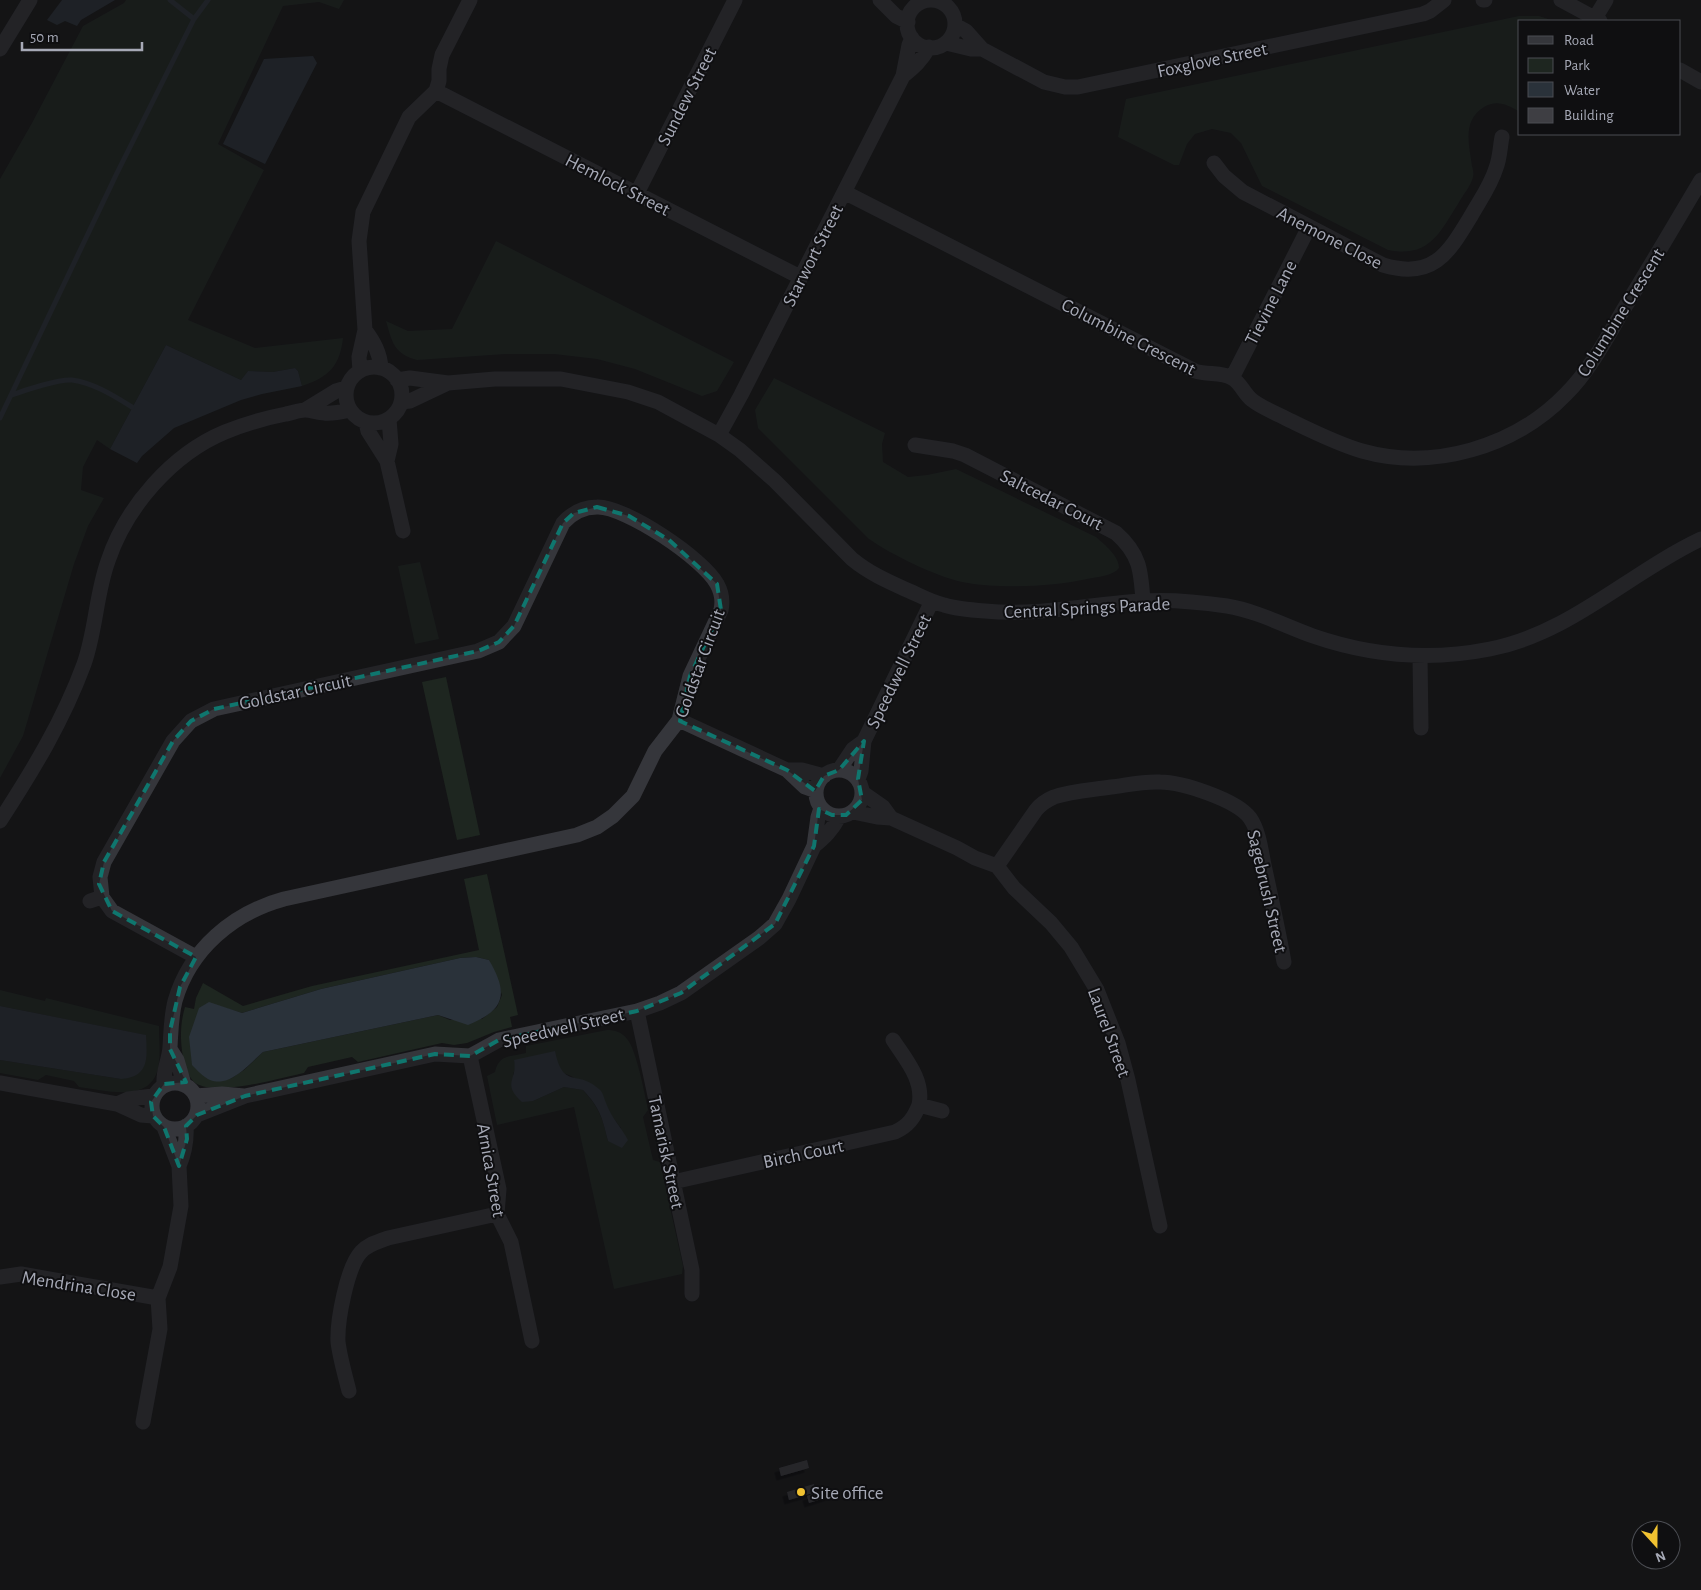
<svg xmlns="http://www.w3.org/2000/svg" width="1701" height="1590" viewBox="0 0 1701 1590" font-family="'Alegreya Sans',sans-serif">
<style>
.green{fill:#1e2620;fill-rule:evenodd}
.water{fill:#2a323a}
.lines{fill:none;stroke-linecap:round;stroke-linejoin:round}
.stream{stroke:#2a323a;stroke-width:5}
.building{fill:#3e3e43;filter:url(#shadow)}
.minor{stroke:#35363b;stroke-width:15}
.marked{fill:none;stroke:#0f766e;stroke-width:4;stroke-dasharray:10 6;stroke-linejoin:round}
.poi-dot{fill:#f1c231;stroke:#0f0f11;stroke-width:2}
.labels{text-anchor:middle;stroke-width:4;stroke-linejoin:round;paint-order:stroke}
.street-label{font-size:19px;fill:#a6a9b6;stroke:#0f0f11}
.poi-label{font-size:19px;fill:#a6a9b6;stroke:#0f0f11;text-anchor:start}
</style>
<defs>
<filter id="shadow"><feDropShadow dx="-4.5" dy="4.5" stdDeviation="0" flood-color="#0009"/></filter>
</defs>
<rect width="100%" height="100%" fill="#141416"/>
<path class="green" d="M126,0h218l-5,9 -20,-7 -36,4 -65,138 46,26 -76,150 67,28 88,-10c-3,28 -14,39 -41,48l-4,-15 -3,-3 -22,4 -25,-1 -7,9 -75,-35 -56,104 -13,-9 -14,27 -2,23 23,8 -16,28 -14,38 -51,172 -23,42v-599l32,-56 51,-97 41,-23z
M1519,16h20l15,5h-34v91c-12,-7 -23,-13 -36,-5 -22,14 -15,37 -12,59 1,3 2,8 1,11 -2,9 -11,19 -15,27 -19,30 -29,54 -70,46l-126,-64 -21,-43 -10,-10 -19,-4 -17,5 -8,10 -8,21h-5l-56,-28 8,-38z
M496,241l238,121 -17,29 -15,5 -67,-27 -38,-10 -43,-5h-48l-89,6c-23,-6 -25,-18 -31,-39l22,10 44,-2z
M774,378l111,55 -3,11 1,18 25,15 19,-2 29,-6 140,68c9,8 23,19 23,31 -6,8 -22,9 -32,11 -34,8 -90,10 -125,3 -27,-6 -70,-27 -93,-43l-111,-111 -3,-18z
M420,562l19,77 -24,5 -17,-78z
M446,677l34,158 -23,5 -35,-158z
M487,874l31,141 -8,2 2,10 -18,5 -27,11 -13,2 -12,-2 -84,19 -6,-5 -44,10 -4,6c-24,5 -91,25 -110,9 -6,-6 -10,-17 -11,-25 -3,-17 -3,-33 2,-50l9,2 2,-11 7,-15 40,23 69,-20 167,-36 -15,-71zM476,957l13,3 13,35 -5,12 -15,12 -32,1 -12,-5 -175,37 -19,18 -14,9 -21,-76 33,10 79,-24 139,-31z
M0,990l45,11 1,-3 113,28c0,14 2,29 -1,43 -9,35 -53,21 -79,18l-5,-6 -28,-6 -8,5 -38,-7v-13l121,19 24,-44 -145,-29z
M607,1030c8,0 15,2 20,9 9,9 18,56 21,71l-5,7 10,43 7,2 23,104 -1,8 -68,15 -40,-182 -77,18 -10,-49 8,-4c4,-18 15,-15 31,-19v-7zM514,1060l43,2c4,14 9,10 19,17 6,3 28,25 32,30 4,7 8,13 13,19l-13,13c-6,-24 -8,-32 -25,-51l-19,-3 -31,14 -20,-27 3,-7z"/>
<path class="water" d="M62,0h53l-34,20 -4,6 -12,-5 -8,4 -10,-5z
M313,56l4,7 -52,101 -42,-20 41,-85z
M166,345l75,35 7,-9 25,1 22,-4 3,3 4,15 -40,8 -21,6 -67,28 -32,28 -5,7 -27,-14z
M476,957l13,3c20,34 16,50 -21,65l-30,-10 -175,37c-14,12 -33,36 -53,28 -7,-3 -13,-10 -18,-15l-3,-28 10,-29 10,-6 33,11 79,-24 139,-31z
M0,1006l146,29c1,22 4,42 -25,44l-121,-19z
M555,1051c8,39 22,18 44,38 4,3 5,9 7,14 5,14 15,24 22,37l-6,8 -14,-7c-6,-24 -8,-33 -25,-51l-19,-3 -31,14 -11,1c-21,-19 -4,-22 -8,-42z"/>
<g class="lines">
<path class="stream" d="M170,0l24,19
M12,395c13,-5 47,-16 60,-15 22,3 42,16 60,27
M0,418l117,-245 77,-154 14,-19"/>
</g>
<path class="building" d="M807,1460l2,8 -28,8 -2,-8z
M814,1484l2,8 -27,8 -2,-8z
M828,1489l3,7 -22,7 -2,-7z"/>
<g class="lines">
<path class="minor" d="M880,0l16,16 12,6
M1483,0h2
M1561,0l39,21
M907 24a24 24 0 1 1 48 0a24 24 0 1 1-48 0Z
M1595,18l11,-18
M955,25l11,6 16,18 62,33 21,5h13l345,-73 7,-3 14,-11
M946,43l25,6h11
M0,49l30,-49
M1680,70l21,12
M903,76c11,-9 19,-16 26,-29
M436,91l364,186
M1214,163l10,13 19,16 140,73c50,15 65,-11 88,-49 9,-16 20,-31 25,-48 4,-10 4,-21 6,-31
M844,192l351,179c12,4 27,1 37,7 9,5 12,16 20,22 10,8 22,12 33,18 25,12 50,25 77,33 71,20 153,-4 204,-57 25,-25 41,-57 59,-87 26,-42 51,-85 76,-127
M637,193l98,-193
M365,330c9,12 15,23 16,38
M346 395a28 28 0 1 1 56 0a28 28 0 1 1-56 0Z
M360,371l-1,-14 6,-27 -6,-89 4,-29 46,-95 27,-26 3,-10v-12l3,-14 28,-55
M1232,378l77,-151
M397,380l13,-2 38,5 47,-4h66l67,13 30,10 61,33 21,15 35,31 77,78c17,14 35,22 55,31 12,5 24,12 37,15 13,4 27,5 41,6 55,5 103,-7 157,-10 28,-2 58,1 85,5 30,5 58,20 86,30 58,20 117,25 177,13 81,-16 139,-76 211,-110
M401,402l9,-1 38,-18
M305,410l31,-19 10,-3
M366,422l2,9 19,30 16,70
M719,435l22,-40 162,-319 6,-31 3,-7
M915,445l38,6 12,4 151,78c24,21 25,38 27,68
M387,461l4,-17 -2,-25
M1420,656l1,72
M679,720l108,50h15l22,6
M816 793a23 23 0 1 1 46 0a23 23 0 1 1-46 0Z
M787,770l18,17 11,4
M839,770l14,-21 11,-8
M858,779l3,-8 3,-30 68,-140
M863,793l20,14 8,11
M853,812l24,5 14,1 66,30 18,10 22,8 17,22 37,35 20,24 26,43 21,53 10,37 32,146
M0,821c33,-51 63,-100 84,-157 12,-34 12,-70 24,-103 18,-54 64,-107 117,-129 20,-8 40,-14 61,-18 6,-1 13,-4 19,-4 6,0 13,3 19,3 9,1 17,-1 26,-3
M814,846c11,-9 18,-16 25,-29
M997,866l39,-56c5,-6 11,-10 18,-13 18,-6 38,-7 57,-10 16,-2 33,-6 49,-5 22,0 77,18 90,36 9,13 11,32 14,47 7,32 14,64 20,97
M102,897l-2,-20 4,-15 69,-121 18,-20 23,-12 264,-58 21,-9 15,-16 49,-103c9,-10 21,-16 34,-16 28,-1 107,52 120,77 5,9 6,17 4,26l-31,66 -11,44 -24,31 -22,45 -20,20 -16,11 -20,8 -293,64c-51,14 -94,50 -109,102 -4,16 -4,30 -5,46 -1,14 -7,22 -6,37
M90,901l12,-4 10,14 84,46
M637,1011l55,259v24
M893,1040c13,20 31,40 26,65
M170,1049l7,11 7,24
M470,1056l29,133 -2,25 14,28 21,99
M152 1106a23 23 0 1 1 46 0a23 23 0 1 1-46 0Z
M0,1083l117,21 24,11 12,1
M196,1096l26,-2 22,2
M117,1104l11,-5 25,-3
M197,1115l48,-19 190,-42 35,2 29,-16 138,-29 23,-8 21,-10 78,-55 16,-14 14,-25 25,-53 4,-29 3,-9
M179,1166c6,-14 8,-25 7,-40
M673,1182l222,-50c13,-6 19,-14 24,-27l23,6
M0,1277l21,-3 137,24
M349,1391c-4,-16 -9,-33 -11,-49 -1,-21 9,-75 23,-90 7,-8 17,-10 27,-14l109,-24
M143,1422l17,-93 -2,-31 12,-31 11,-61 -2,-40 -15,-39"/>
</g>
<path d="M0 0H1701V1590H0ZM597,507l32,9 40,24 48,44 4,26 -31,66 -10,45 107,49 28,21 9,-15 15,-6 25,-29 -6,38 4,21 -16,15h-14l-13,-6 -5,37 -39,78 -94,69 -44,18 -138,29 -29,16 -35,-2 -190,42 -48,19 -11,11 1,13 -8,27 -15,-39 -11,-11 -2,-14 13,-18 22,-2 -16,-33v-18l10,-44 16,-30 -84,-46 -13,-27 5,-22 69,-121 18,-20 23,-12 264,-58 21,-9 15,-16 49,-103 11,-10z" fill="#141416" fill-opacity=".55" fill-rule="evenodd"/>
<path class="marked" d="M597,507l32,9 40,24 48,44 4,26 -31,66 -10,45 107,49 28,21 9,-15 15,-6 25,-29 -6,38 4,21 -16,15h-14l-13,-6 -5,37 -39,78 -94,69 -44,18 -138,29 -29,16 -35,-2 -190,42 -48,19 -11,11 1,13 -8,27 -15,-39 -11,-11 -2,-14 13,-18 22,-2 -16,-33v-18l10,-44 16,-30 -84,-46 -13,-27 5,-22 69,-121 18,-20 23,-12 264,-58 21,-9 15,-16 49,-103 11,-10z"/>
<circle class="poi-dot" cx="801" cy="1492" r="5"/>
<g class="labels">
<g class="street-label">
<text transform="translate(1212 59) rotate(-12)" y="7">Foxglove Street</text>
<text transform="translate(686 96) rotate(-63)" y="7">Sundew Street</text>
<text transform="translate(618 184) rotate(27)" y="7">Hemlock Street</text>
<text transform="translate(1330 237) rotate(27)" y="7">Anemone Close</text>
<text transform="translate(812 255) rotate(-63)" y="7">Starwort Street</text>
<text transform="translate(1270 302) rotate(-63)" y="7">Tievine Lane</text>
<text transform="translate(1620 312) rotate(-58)" y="7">Columbine Crescent</text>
<text transform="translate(1129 336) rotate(27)" y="7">Columbine Crescent</text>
<text transform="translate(1052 499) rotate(27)" y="7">Saltcedar Court</text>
<text transform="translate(1087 607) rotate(-3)" y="7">Central Springs Parade</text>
<text transform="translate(699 663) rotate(-70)" y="7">Goldstar Circuit</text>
<text transform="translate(898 671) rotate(-64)" y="7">Speedwell Street</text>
<text transform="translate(295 691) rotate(-12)" y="7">Goldstar Circuit</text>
<text transform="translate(1268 891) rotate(77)" y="7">Sagebrush Street</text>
<text transform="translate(563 1027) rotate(-13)" y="7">Speedwell Street</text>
<text transform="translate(1110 1032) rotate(70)" y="7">Laurel Street</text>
<text transform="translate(667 1152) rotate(78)" y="7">Tamarisk Street</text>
<text transform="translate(803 1153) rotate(-12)" y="7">Birch Court</text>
<text transform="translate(492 1170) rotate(80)" y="7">Arnica Street</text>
<text transform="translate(79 1285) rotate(9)" y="7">Mendrina Close</text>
</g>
<g class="poi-label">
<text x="811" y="1499">Site office</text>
</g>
</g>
<rect x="1518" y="20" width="162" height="115" fill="#0f0f11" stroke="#4b4d53"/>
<rect x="1528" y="36" width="25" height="8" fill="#35363b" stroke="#4b4d53"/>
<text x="1564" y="45" font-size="15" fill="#a6a9b6">Road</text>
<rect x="1528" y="58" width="25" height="15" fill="#1e2620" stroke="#4b4d53"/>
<text x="1564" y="70" font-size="15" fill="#a6a9b6">Park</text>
<rect x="1528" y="82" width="25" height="15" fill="#2a323a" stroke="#4b4d53"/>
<text x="1564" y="95" font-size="15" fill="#a6a9b6">Water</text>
<rect x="1528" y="108" width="25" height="15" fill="#3e3e43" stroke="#4b4d53"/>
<text x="1564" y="120" font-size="15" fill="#a6a9b6">Building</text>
<g transform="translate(1656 1545) rotate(159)"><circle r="24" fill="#0f0f11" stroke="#4b4d53"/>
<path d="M0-4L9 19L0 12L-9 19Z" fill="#f1c231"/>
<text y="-8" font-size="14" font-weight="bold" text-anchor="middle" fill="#a6a9b6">N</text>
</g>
<path d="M22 42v8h120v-8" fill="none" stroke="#a6a9b6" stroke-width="2.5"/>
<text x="30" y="42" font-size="15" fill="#a6a9b6" stroke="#0f0f11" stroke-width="4" paint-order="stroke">50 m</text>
</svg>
